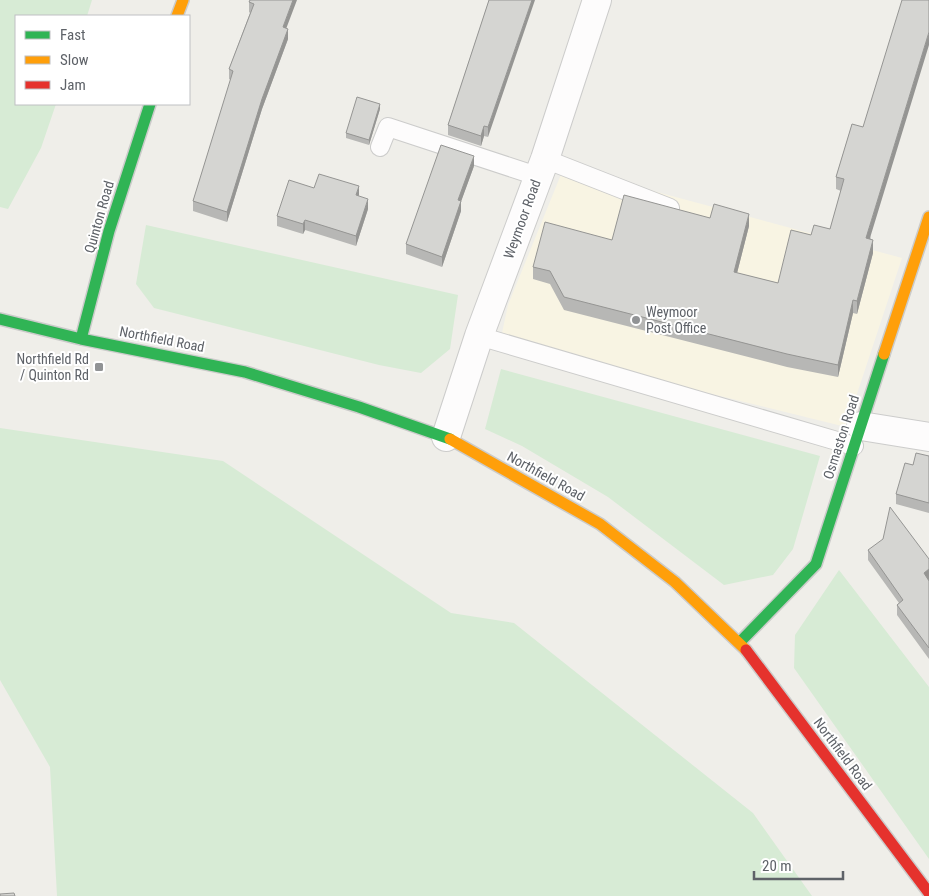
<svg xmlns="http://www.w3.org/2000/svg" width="929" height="896" viewBox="0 0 929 896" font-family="'Roboto Condensed',sans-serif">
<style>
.commercial{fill:#f8f4e3}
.green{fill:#d7ebd5}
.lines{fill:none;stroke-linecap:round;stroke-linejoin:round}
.lane-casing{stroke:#cccccb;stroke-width:20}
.street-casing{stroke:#cccccb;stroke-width:30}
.fast-casing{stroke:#cbcbca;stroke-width:14}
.slow-casing{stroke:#cbcbca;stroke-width:14}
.jam-casing{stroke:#cbcbca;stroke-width:14}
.lane{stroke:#fdfcfc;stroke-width:18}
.street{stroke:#fdfcfc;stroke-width:28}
.fast{stroke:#30b455;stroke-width:11}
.slow{stroke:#ff9f0a;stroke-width:11}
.jam{stroke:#e5322d;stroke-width:11}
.wall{fill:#b7b7b5}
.shaded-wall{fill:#959593}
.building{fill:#d5d5d2;stroke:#959593}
.poi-dot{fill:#919395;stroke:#fff;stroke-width:2}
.labels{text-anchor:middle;stroke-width:4;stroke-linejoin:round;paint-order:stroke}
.street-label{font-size:14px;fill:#5e6268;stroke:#fff}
.poi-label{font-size:14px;fill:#5e6268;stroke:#fff;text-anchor:start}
</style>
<rect width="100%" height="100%" fill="#efeee9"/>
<path class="commercial" d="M564,167l338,91 -56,169 -346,-85 8,-37z"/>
<path class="green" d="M0,0h92l-5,16h-71v88h40l-15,44 -33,61 -8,-2z
M146,225l312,70 -8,54 -29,24 -42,-8 -225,-57 -18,-24z
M501,369l319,87 -27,93 -20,26 -49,10 -116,-88 -86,-51 -37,-17z
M0,428l223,33 228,152 63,10 239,190 59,83h-755l-7,-129 -50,-87z
M839,570l90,117v172l-135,-191 1,-33z"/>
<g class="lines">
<defs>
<path id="lane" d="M380,147l8,-20 149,49
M545,159l125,49
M479,336l375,110"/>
<path id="street" d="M861,426l68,11
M446,437l33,-101 66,-177 52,-159"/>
<path id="fast" d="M0,319l81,20 164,33 114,35 91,32
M81,339l28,-108 41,-127
M740,642l76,-78 68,-210"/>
<path id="slow" d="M177,16l6,-16
M884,354l45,-137
M450,439l150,85 75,58 71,68"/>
<path id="jam" d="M746,650l183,243"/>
</defs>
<use href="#lane" class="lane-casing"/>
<use href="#street" class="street-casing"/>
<use href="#fast" class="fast-casing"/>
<use href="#slow" class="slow-casing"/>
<use href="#jam" class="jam-casing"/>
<use href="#lane" class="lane"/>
<use href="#street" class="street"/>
<use href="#fast" class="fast"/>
<use href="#slow" class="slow"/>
<use href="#jam" class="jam"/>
</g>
<path class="wall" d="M250,0l36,28 2,11 -26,70 -35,113 -34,-11v-10l38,-121 -2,-1v-10l21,-56 -1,-1v-10z
M489,0l-1,137 -4,-1 -3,10 -33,-11v-10z
M380,109l-11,36 -23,-7v-5z
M852,124l21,129 -16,61 -4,-1 -15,64 -51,-10 -223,-57 -14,-26 -17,-5v-12l79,-27 98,-22 39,8 -12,47 41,10 33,-48 19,-6 11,-38 -5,-2v-12z
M474,166l-13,35v10l-19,56 -36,-13v-10z
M314,188l45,8 9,13 -12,37 -51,-16 -2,4 -26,-8v-10z
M929,456v57l-33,-9v-10l17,-29z
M868,550l61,9v100l-32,-44v-10l2,-2 -31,-43z"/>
<path class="shaded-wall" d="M293,0h4l-14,37v-10z
M532,0h3l-47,137v-10z
M288,29v10l-26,70 -35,113v-10l35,-113z
M929,32v13l-63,206v-13z
M380,104v5l-11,36v-5z
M484,126v10l-3,10v-10z
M474,156v10l-16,44v-10z
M359,186v10l-3,-1z
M368,199v10l-12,37v-10z
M461,201v10l-19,56v-10z
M749,214v12l-15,59v-13z
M305,220v10l-2,4v-10z
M873,240v13l-16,61v-13z
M853,300v13l-15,64v-12z
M929,569v11l-5,3v-10z"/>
<path class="building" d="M250,0h43l-10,27 5,2 -26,70 -35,113 -34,-11 40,-130 -4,-2 25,-65 -5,-2z
M489,0h43l-44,127 -4,-1 -3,10 -33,-11z
M902,0h27v32l-63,206 7,2 -16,61 -4,-1 -15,65 -51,-11 -223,-57 -14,-26 -17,-4 12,-45 67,18 12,-45 86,23 4,-14 35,10 -15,58 44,11 13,-53 20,5 3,-10 16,4 14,-50 -8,-2 16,-53 11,3z
M357,97l23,7 -11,36 -23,-7z
M441,145l33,11 -16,44 3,1 -19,56 -36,-13z
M319,174l40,12 -3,9 12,4 -12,37 -51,-16 -2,4 -26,-8 12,-36 25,8z
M916,453l13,3v47l-33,-9 9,-31 8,2z
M890,507l39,52v10l-5,4 5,8v67l-32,-43 6,-5 -35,-50 15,-11z
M14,893l1,3h-15v-2z"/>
<g class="poi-dot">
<circle cx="636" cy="320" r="5"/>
<rect x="94" y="362" width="10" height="10" rx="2.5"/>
</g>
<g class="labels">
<g class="street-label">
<text transform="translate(99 217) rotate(-74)" y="5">Quinton Road</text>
<text transform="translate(522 219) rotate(-70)" y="5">Weymoor Road</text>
<text transform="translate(162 339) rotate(11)" y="5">Northfield Road</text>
<text transform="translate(841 437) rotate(-72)" y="5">Osmaston Road</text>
<text transform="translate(546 476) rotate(29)" y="5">Northfield Road</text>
<text transform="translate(843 754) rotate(53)" y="5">Northfield Road</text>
</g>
<g class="poi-label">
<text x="646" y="317">Weymoor<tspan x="646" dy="16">Post Office</tspan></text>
<text x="89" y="364" text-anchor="end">Northfield Rd<tspan x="89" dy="16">/ Quinton Rd</tspan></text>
</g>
</g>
<rect x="15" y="15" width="175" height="90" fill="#ffffff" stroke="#bfc0c3"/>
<rect x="25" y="31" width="25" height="8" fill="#30b455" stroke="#bfc0c3"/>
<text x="60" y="40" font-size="15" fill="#5e6268">Fast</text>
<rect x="25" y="56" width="25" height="8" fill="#ff9f0a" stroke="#bfc0c3"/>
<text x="60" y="65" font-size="15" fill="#5e6268">Slow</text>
<rect x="25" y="81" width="25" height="8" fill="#e5322d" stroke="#bfc0c3"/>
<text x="60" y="90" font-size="15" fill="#5e6268">Jam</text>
<path d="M754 871v8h89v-8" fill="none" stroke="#5e6268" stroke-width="2.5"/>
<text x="762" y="871" font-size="15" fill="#5e6268" stroke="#ffffff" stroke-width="4" paint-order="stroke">20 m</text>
</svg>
